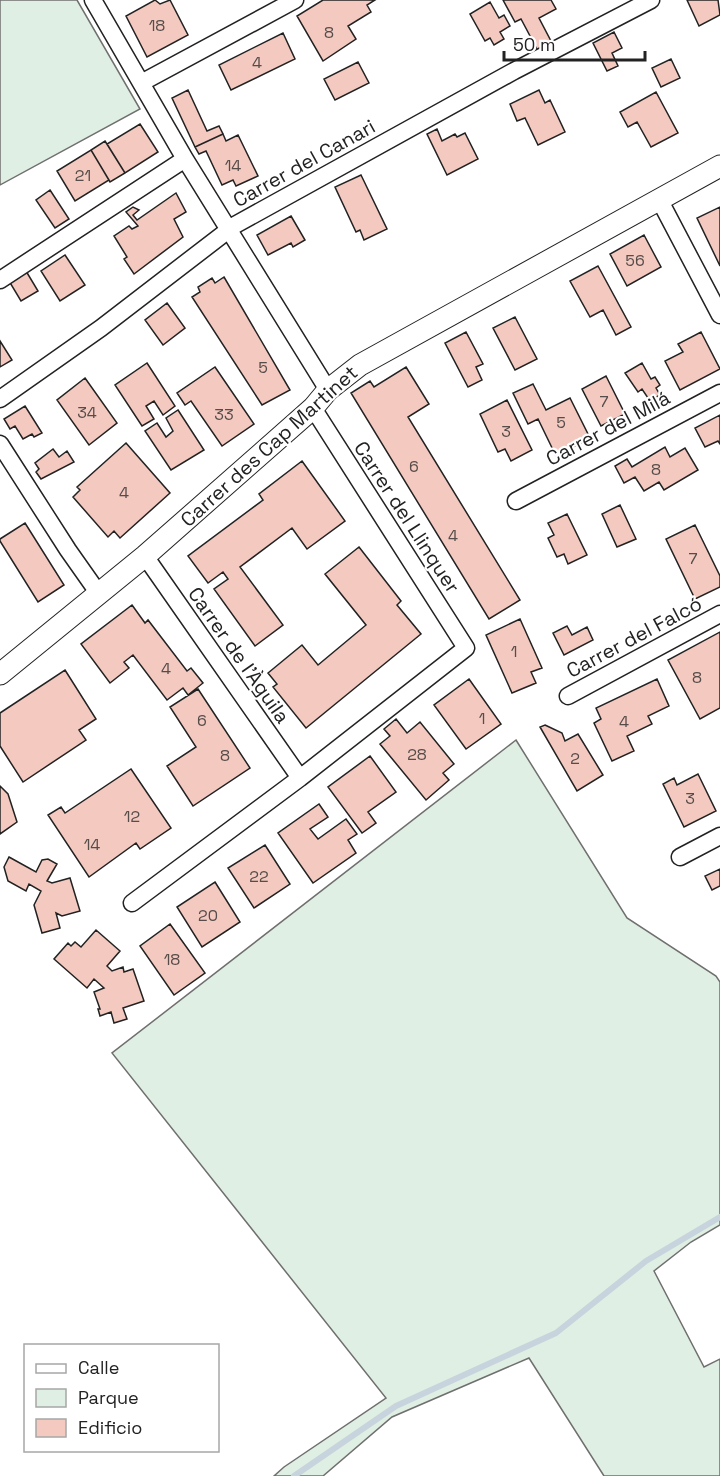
<svg xmlns="http://www.w3.org/2000/svg" width="720" height="1476" viewBox="0 0 720 1476" font-family="'Space Grotesk',sans-serif">
<style>
.green{fill:#e0efe3;stroke:#6f6f6f;stroke-width:1.5}
.lines{fill:none;stroke-linecap:round;stroke-linejoin:round}
.stream{stroke:#c7d3dd;stroke-width:6}
.building{fill:#f3c9c0;stroke:#222;stroke-width:1.5}
.minor-casing{stroke:#222;stroke-width:19}
.tertiary-casing{stroke:#222;stroke-width:23}
.minor{stroke:#fff;stroke-width:16}
.tertiary{stroke:#fff;stroke-width:21}
.labels{text-anchor:middle;stroke-width:4.5;stroke-linejoin:round;paint-order:stroke}
.number-label{font-size:16px;fill:#564c4a}
.street-label{font-size:20px;fill:#222;stroke:#fff}
</style>
<rect width="100%" height="100%" fill="#fff"/>
<path class="green" d="M0,0h77l63,109 -140,76z
M516,740l111,178 89,58 4,6v243l-29,17 -37,29 50,96 16,-8v117h-116l-75,-118 -137,59 -69,59h-49l10,-9 102,-69 -274,-345z"/>
<g class="lines">
<path class="stream" d="M294,1476l102,-70 160,-73 90,-72 74,-44"/>
</g>
<path class="building" d="M155,0l5,4 10,-4 18,35 -41,22 -21,-41z
M323,0h52l-8,5 4,7 -23,14 8,13 -33,22 -26,-45z
M503,0h48l5,9 -17,9 13,25 -14,8 -17,-32 -6,3z
M687,0h31l2,15 -21,11z
M490,2l9,16 5,-3 6,11 -10,6 4,7 -10,6 -4,-7 -5,3 -15,-27z
M614,32l8,16 -10,5 6,13 -11,5 -14,-28z
M283,33l12,26 -64,31 -12,-25z
M671,59l9,19 -19,9 -9,-19z
M358,62l11,21 -34,17 -11,-21z
M188,90l19,41 12,-5 4,8 -28,13 -23,-49z
M539,90l6,13 5,-3 15,32 -27,13 -13,-27 -8,3 -7,-17z
M656,92l22,41 -27,14 -14,-25 -9,5 -8,-15z
M140,124l18,28 -33,21 -18,-29z
M437,129l5,12 13,-7 2,3 8,-4 13,26 -31,16 -20,-41z
M223,134l3,7 12,-6 20,41 -22,10 -3,-6 -11,5 -16,-34 -7,3 -4,-7z
M105,141l20,32 -15,9 -19,-32z
M91,150l18,30 -34,21 -18,-30z
M361,175l26,54 -23,11 -4,-10 -4,2 -21,-45z
M50,190l19,29 -14,9 -19,-28z
M176,193l10,19 -12,7 9,18 -49,37 -10,-15 3,-2 -13,-21 15,-10 3,3 6,-3 -12,-14 7,-5 6,3 -6,5 4,5z
M720,207v59l-23,-48z
M291,216l14,24 -12,7 -2,-4 -23,12 -11,-20z
M644,235l17,32 -34,19 -17,-32z
M65,255l20,30 -25,16 -19,-30z
M598,266l33,61 -15,8 -13,-25 -13,7 -20,-36z
M26,271l12,20 -17,10 -12,-20z
M224,277l66,113 -28,15 -70,-108 8,-5 -2,-5 14,-9 3,5z
M167,303l18,25 -22,17 -18,-25z
M515,317l22,42 -22,11 -22,-42z
M466,332l17,32 -7,3 6,13 -14,7 -23,-44z
M701,332l19,37 -40,21 -15,-29 18,-9 -5,-8z
M0,341l12,19 -12,7z
M147,363l28,43 -12,9 -9,-14 -8,5 8,13 -12,7 -27,-41z
M642,363l9,16 4,-2 5,8 -4,3 4,7 -10,6 -8,-12 -4,3 -13,-19z
M215,367l39,57 -32,22 -31,-45 -6,4 -8,-12z
M406,367l23,37 -21,13 112,183 -31,19 -138,-226 19,-12 4,6z
M606,376l19,38 -24,12 -19,-37z
M85,378l32,45 -28,22 -32,-45z
M533,384l13,26 24,-12 20,40 -34,18 -18,-37 -10,5 -15,-31z
M507,400l25,50 -21,11 -6,-12 -7,3 -18,-38z
M25,406l17,27 -8,4 -2,-3 -9,5 -8,-13 -5,3 -6,-10z
M178,410l26,40 -33,20 -26,-39 12,-8 9,14 7,-6 -7,-13z
M720,415v29l-2,-3 -13,6 -10,-19z
M126,443l44,50 -50,45 -6,-7 -6,6 -35,-40 7,-7 -3,-3z
M665,447l5,10 15,-9 13,22 -34,20 -5,-8 -15,9 -9,-14 -11,6 -9,-17 12,-7 5,8z
M53,449l6,8 8,-6 7,11 -33,17 -5,-7 3,-3 -4,-6z
M302,461l43,60 -38,28 -15,-21 -52,39 43,58 -28,21 -41,-57 14,-10 -5,-7 -15,11 -20,-27 75,-56 -4,-6z
M620,505l16,34 -19,8 -15,-33z
M567,514l20,41 -19,9 -4,-10 -7,3 -9,-19 6,-3 -6,-12z
M25,523l39,62 -26,17 -38,-61v-2z
M695,525l25,51v11l-25,12 -29,-60z
M359,547l42,54 -4,4 24,29 -115,94 -33,-41 4,-3 -9,-11 34,-28 16,20 48,-40 -41,-51z
M132,605l13,18 3,-3 39,51 4,-3 12,15 -15,12 -5,-7 -16,12 -34,-45 -9,7 5,6 -19,15 -29,-39z
M520,619l22,49 -11,4 5,11 -24,10 -26,-58z
M567,626l5,9 15,-8 6,13 -29,15 -11,-22z
M720,632v76l-20,11 -32,-59z
M65,670l31,49 -17,11 7,10 -63,42 -23,-36v-33z
M469,679l32,45 -35,25 -32,-44z
M657,679l12,27 -21,10 4,8 -25,12 7,15 -22,10 -18,-38 7,-4 -5,-11z
M198,689l52,79 -57,38 -26,-40 29,-19 -26,-40z
M396,719l11,14 13,-11 34,42 -11,9 6,7 -23,20 -46,-56 10,-8 -6,-7z
M545,725l17,8 3,8 13,-7 25,41 -26,16 -37,-64z
M370,756l26,36 -28,20 8,11 -14,10 -34,-46z
M131,769l40,59 -31,21 -4,-6 -47,34 -41,-62 13,-8 4,6z
M698,774l18,37 -32,16 -21,-43 11,-6 3,7z
M0,786l8,8 9,28 -17,12z
M319,804l9,13 -18,12 8,10 28,-20 11,15 -9,6 8,13 -43,30 -35,-50z
M265,845l25,39 -36,24 -26,-40z
M9,857l27,15 6,-12 6,-1 9,5 -10,17 5,2 18,-5 10,33 -18,5 -6,-3 4,15 -18,5 -8,-28 7,-14 -12,-7 -3,7 -18,-10 -4,-14z
M720,869v17l-8,4 -7,-14z
M215,882l25,40 -38,25 -25,-40z
M170,924l35,49 -31,22 -34,-49z
M96,930l24,21 -13,15 5,5 11,-4 1,5 9,-3 11,32 -21,7 4,11 -13,4 -3,-11 -11,4 -2,-7h2l-6,-17 10,-4 -10,-9 -7,9 -33,-29 14,-16 3,3 4,-4 6,5z"/>
<g class="lines">
<defs>
<path id="minor" d="M93,0l92,159 143,231
M141,83l154,-83
M659,199l61,116
M0,280l185,-121
M0,399l101,-71 134,-103 279,-154 137,-71
M0,444l68,106 31,44
M516,501l204,-108
M145,556l155,222 166,-130 -153,-240
M568,696l152,-82
M680,857l40,-21
M132,903l168,-125"/>
<path id="tertiary" d="M0,674l145,-118 168,-148 15,-18 32,-25 360,-199"/>
</defs>
<use href="#minor" class="minor-casing"/>
<use href="#tertiary" class="tertiary-casing"/>
<use href="#minor" class="minor"/>
<use href="#tertiary" class="tertiary"/>
</g>
<g class="labels">
<g class="number-label">
<text x="157" y="31">18</text>
<text x="329" y="38">8</text>
<text x="257" y="68">4</text>
<text x="233" y="171">14</text>
<text x="83" y="181">21</text>
<text x="635" y="266">56</text>
<text x="263" y="373">5</text>
<text x="604" y="407">7</text>
<text x="87" y="418">34</text>
<text x="224" y="420">33</text>
<text x="561" y="428">5</text>
<text x="506" y="437">3</text>
<text x="414" y="472">6</text>
<text x="656" y="475">8</text>
<text x="124" y="498">4</text>
<text x="453" y="541">4</text>
<text x="693" y="564">7</text>
<text x="514" y="657">1</text>
<text x="166" y="674">4</text>
<text x="697" y="683">8</text>
<text x="482" y="724">1</text>
<text x="202" y="726">6</text>
<text x="624" y="727">4</text>
<text x="417" y="760">28</text>
<text x="225" y="761">8</text>
<text x="575" y="764">2</text>
<text x="690" y="804">3</text>
<text x="132" y="822">12</text>
<text x="92" y="850">14</text>
<text x="259" y="882">22</text>
<text x="208" y="921">20</text>
<text x="172" y="965">18</text>
</g>
<g class="street-label">
<text transform="translate(304 163) rotate(-29)" y="7">Carrer del Canari</text>
<text transform="translate(608 428) rotate(-28)" y="7">Carrer del Milá</text>
<text transform="translate(269 446) rotate(-42)" y="7">Carrer des Cap Martinet</text>
<text transform="translate(407 517) rotate(57)" y="7">Carrer del Llinquer</text>
<text transform="translate(634 637) rotate(-28)" y="7">Carrer del Falcó</text>
<text transform="translate(239 655) rotate(55)" y="7">Carrer de l'Àguila</text>
</g>
</g>
<rect x="24" y="1344" width="195" height="108" fill="#ffffff" stroke="#a7a7a7" stroke-width="1.5"/>
<rect x="36" y="1364" width="30" height="9" fill="#ffffff" stroke="#a7a7a7" stroke-width="1.5"/>
<text x="78" y="1374" font-size="18" fill="#222222">Calle</text>
<rect x="36" y="1389" width="30" height="18" fill="#e0efe3" stroke="#a7a7a7" stroke-width="1.5"/>
<text x="78" y="1404" font-size="18" fill="#222222">Parque</text>
<rect x="36" y="1419" width="30" height="18" fill="#f3c9c0" stroke="#a7a7a7" stroke-width="1.5"/>
<text x="78" y="1434" font-size="18" fill="#222222">Edificio</text>
<path d="M504 51v9h141v-9" fill="none" stroke="#222222" stroke-width="3"/>
<text x="513" y="51" font-size="18" fill="#222222" stroke="#ffffff" stroke-width="4.5" paint-order="stroke">50 m</text>
</svg>
